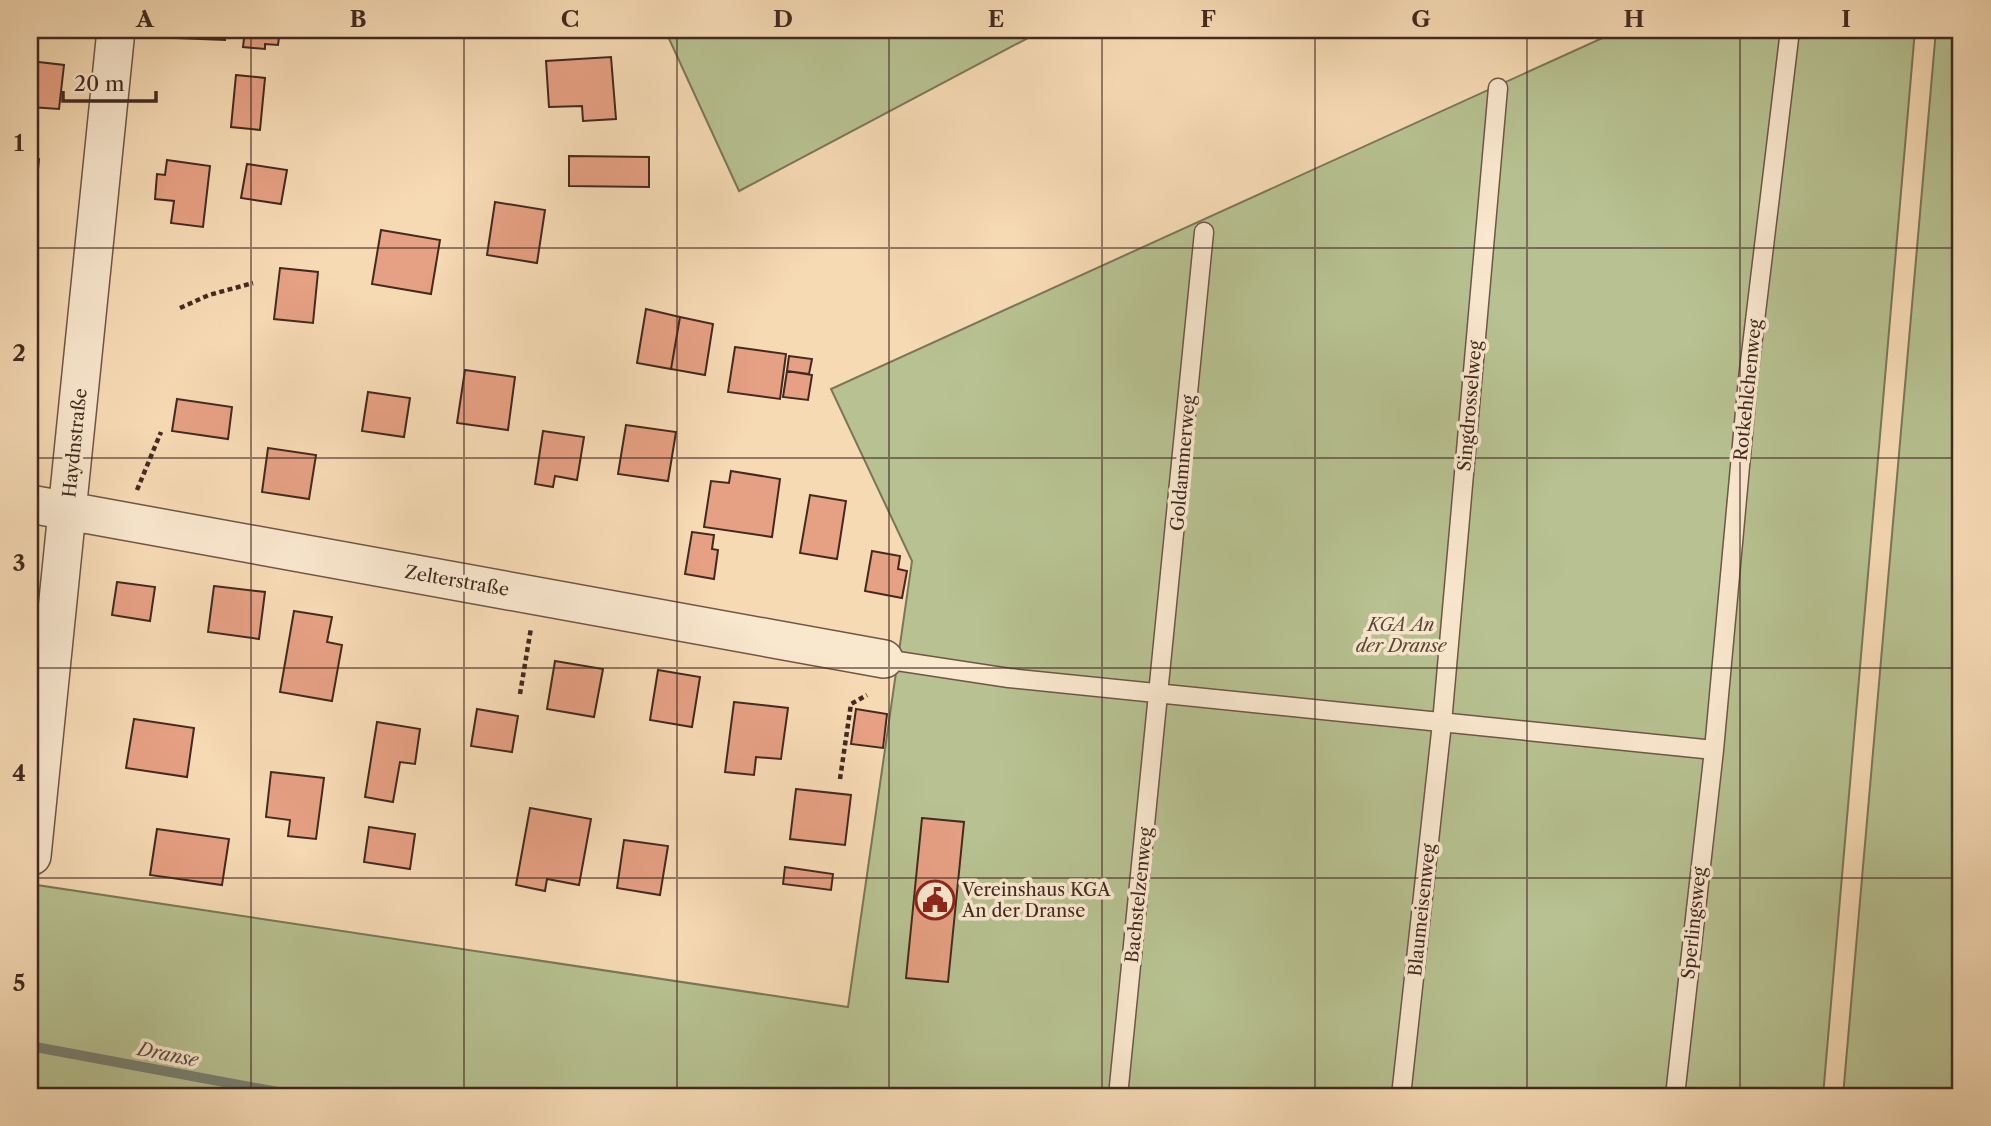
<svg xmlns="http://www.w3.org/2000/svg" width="1991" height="1126" viewBox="0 0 1991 1126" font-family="'Libre Caslon Text',serif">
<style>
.green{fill:#b7c191;stroke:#7c7658;stroke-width:2}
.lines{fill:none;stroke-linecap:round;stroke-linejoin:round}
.stream{stroke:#798173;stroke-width:10}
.building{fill:#e6a083;stroke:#422a20;stroke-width:2}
.lane-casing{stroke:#6f5645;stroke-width:21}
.street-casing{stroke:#6f5645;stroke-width:40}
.path{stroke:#422a20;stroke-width:4.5;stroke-dasharray:5 3.5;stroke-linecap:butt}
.lane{stroke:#f9e7ce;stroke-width:18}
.street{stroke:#f9e7ce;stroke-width:37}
.grid{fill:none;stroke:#422a20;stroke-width:2;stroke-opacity:0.55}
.labels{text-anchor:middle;stroke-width:7;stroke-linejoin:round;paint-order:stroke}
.street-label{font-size:18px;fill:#422a20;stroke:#f9e7ce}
.park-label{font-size:18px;font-style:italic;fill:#594837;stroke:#f9e7ce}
.poi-label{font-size:18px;fill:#422a20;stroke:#f9e7ce;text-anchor:start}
.water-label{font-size:19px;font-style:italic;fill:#594e43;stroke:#f9e7ce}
.neatline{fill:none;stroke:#422a20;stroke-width:2.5}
.grid-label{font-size:23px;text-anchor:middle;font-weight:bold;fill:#422a20}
</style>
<rect width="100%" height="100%" fill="#f6dab4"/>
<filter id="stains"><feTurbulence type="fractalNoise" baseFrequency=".00286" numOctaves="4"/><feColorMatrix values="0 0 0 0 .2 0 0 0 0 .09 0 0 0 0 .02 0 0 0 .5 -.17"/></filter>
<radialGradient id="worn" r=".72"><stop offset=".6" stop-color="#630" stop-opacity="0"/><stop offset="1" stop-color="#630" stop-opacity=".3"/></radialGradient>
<path class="green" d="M665,30h378l-304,161z
M1620,30h295l-92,1066h-1793v-212l818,123 64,-446 -81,-172z
M1936,30h25v1066h-118z"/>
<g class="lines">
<path class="stream" d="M30,1046l269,50"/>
</g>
<path class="building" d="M177,30h48v10l-49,-2z
M245,30h35l-2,15 -13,-1v5l-22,-2z
M611,57l5,62 -33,2 -1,-15 -33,1 -3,-46z
M30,61l34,4 -5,44 -29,-2z
M236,75l29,3 -5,52 -29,-3z
M30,153l2,5 7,1 -5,50 -4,1z
M569,156l80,1v30l-80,-1z
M167,160l43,6 -7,61 -32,-4 3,-22 -19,-2 2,-25 8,1z
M247,164l40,6 -6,34 -40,-6z
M495,202l50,8 -8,53 -50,-8z
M381,230l59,10 -9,54 -59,-10z
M280,268l38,4 -5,51 -39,-4z
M646,309l34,8 -9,52 -34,-6z
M680,317l33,7 -8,51 -34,-6z
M735,347l51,7 -6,45 -52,-7z
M789,356l23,3 -3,15 -22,-3z
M465,370l50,7 -7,53 -51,-7z
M787,371l25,4 -4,25 -25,-3z
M368,392l42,6 -6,39 -42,-6z
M177,399l55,8 -4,32 -56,-8z
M626,425l50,7 -8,49 -50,-7z
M543,431l41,6 -7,43 -22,-4 -2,11 -18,-3z
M268,448l48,7 -7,44 -47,-7z
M731,471l49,8 -8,58 -68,-10 7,-46 18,2z
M810,495l36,6 -9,58 -37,-6z
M692,532l22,3 -2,14 6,1 -4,29 -29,-5z
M872,551l28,5 -2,13 9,2 -5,27 -37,-7z
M117,582l38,5 -5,34 -38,-6z
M214,586l51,6 -6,47 -51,-7z
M294,611l38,6 -5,25 15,3 -10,56 -52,-9z
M555,661l48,8 -9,48 -47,-8z
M658,670l42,7 -8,50 -42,-7z
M734,702l54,6 -7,51 -25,-2 -2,18 -29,-3z
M477,709l41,7 -6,36 -41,-6z
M856,709l31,5 -4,34 -32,-4z
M134,719l60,9 -7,49 -61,-9z
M377,722l43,7 -5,35 -15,-2 -7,40 -28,-5z
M271,772l53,6 -8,61 -28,-3 2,-16 -24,-3z
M796,789l55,6 -6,50 -55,-6z
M530,808l61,11 -12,66 -32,-6 -2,12 -29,-6z
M922,818l42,4 -16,160 -42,-4z
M369,827l46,7 -5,35 -46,-7z
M157,829l72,10 -7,46 -72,-10z
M624,840l44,6 -8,49 -43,-7z
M785,867l48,7 -2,16 -48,-6z"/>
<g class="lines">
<defs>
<path id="lane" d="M884,659l125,19 705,72
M1118,1096l86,-864
M1401,1096l41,-373 56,-635
M1675,1096l39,-346 34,-371 42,-349"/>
<path id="street" d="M30,504l854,155
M32,856l84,-826"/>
</defs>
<use href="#lane" class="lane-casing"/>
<use href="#street" class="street-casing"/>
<path class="path" d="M180,308l29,-13 44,-12
M137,490l24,-58
M520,694l11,-66
M840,779l11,-75 16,-9"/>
<use href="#lane" class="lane"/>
<use href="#street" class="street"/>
</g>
<path class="grid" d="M251,30v1066M464,30v1066M677,30v1066M889,30v1066M1102,30v1066M1315,30v1066M1527,30v1066M1740,30v1066M30,248h1931M30,458h1931M30,668h1931M30,878h1931"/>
<defs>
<symbol id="civic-ring" viewBox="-11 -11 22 22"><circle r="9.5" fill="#f9e7ce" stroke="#8f2418" stroke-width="1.5"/><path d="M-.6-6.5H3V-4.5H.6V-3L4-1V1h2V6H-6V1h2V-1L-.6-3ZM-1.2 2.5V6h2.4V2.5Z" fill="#8f2418"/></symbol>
</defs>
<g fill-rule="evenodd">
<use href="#civic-ring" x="913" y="878" width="44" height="44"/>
</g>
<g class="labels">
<g class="street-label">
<text transform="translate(1748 390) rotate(-84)" y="6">Rotkehlchenweg</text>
<text transform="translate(1470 406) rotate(-85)" y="6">Singdrosselweg</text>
<text transform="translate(75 443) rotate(-84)" y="6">Haydnstraße</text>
<text transform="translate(1183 463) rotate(-85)" y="6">Goldammerweg</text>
<text transform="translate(457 581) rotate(10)" y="6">Zelterstraße</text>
<text transform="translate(1139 895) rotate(-84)" y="6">Bachstelzenweg</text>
<text transform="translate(1422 910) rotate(-84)" y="6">Blaumeisenweg</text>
<text transform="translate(1694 923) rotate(-84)" y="6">Sperlingsweg</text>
</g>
<g class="park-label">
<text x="1401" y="631">KGA An<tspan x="1401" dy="21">der Dranse</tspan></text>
</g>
<g class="poi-label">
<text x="962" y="896">Vereinshaus KGA<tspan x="962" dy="21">An der Dranse</tspan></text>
</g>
<g class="water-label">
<text transform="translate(168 1054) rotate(11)" y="7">Dranse</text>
</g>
</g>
<rect width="1991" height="1126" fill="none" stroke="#f6dab4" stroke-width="77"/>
<path d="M63 91v10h93v-10" fill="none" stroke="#422a20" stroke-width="3.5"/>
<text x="74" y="91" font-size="21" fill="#422a20" stroke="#f9e7ce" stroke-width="5" paint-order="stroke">20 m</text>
<rect x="38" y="38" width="1914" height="1050" class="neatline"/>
<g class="grid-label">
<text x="145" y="27">A</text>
<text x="358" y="27">B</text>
<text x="570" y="27">C</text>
<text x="783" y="27">D</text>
<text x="996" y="27">E</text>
<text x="1208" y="27">F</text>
<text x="1421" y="27">G</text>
<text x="1634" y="27">H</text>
<text x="1846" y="27">I</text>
<text x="19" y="151">1</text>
<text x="19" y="361">2</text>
<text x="19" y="571">3</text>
<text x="19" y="781">4</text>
<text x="19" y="991">5</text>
</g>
<rect width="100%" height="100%" filter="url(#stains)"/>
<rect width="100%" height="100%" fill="url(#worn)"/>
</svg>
